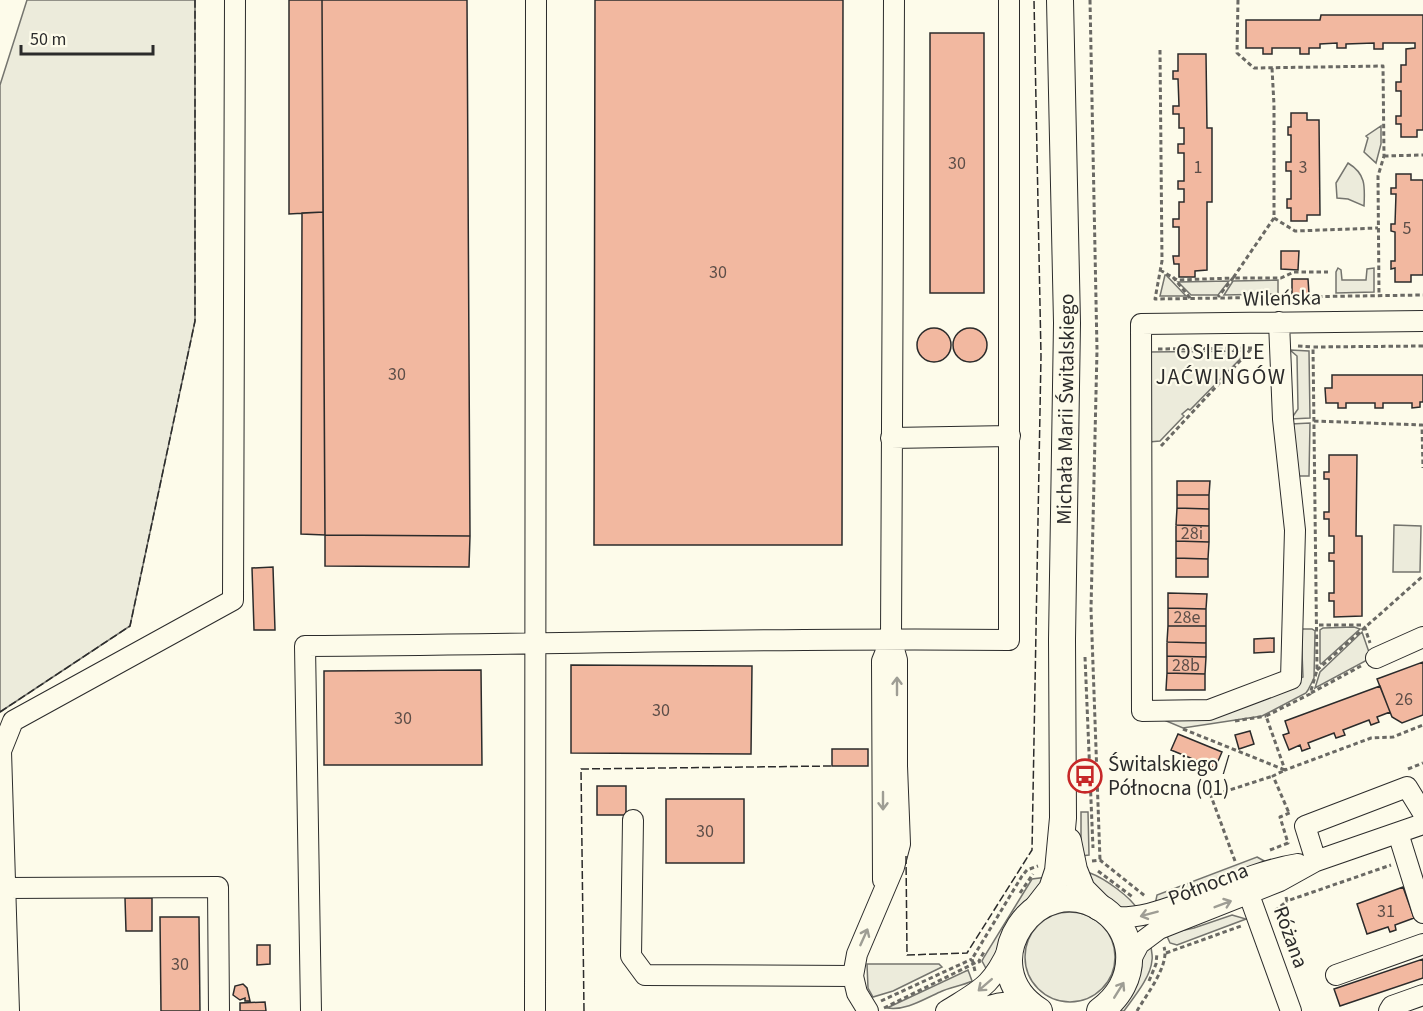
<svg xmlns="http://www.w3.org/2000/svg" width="1423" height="1011" viewBox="0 0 1423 1011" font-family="'Source Sans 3',sans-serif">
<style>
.green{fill:#ecebdb;stroke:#74746e;stroke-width:1.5}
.building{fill:#f2b8a0;stroke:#2b2b2b;stroke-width:1.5}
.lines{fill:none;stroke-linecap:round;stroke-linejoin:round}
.minor-casing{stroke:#2b2b2b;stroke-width:22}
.major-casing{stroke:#2b2b2b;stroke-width:28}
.path{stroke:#6a6964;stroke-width:3;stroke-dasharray:4.5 3;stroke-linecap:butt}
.minor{stroke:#fdfbea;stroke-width:20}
.major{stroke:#fdfbea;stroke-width:26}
.fence{stroke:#2b2b2b;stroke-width:1.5;stroke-dasharray:8 3;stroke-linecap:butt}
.oneway{stroke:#9e9d94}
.labels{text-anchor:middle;stroke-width:4.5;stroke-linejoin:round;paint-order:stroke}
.number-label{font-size:18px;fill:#5d4e48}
.street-label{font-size:21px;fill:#2b2b2b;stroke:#fdfbea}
.poi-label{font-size:21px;fill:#2b2b2b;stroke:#fdfbea;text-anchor:start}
.neighbourhood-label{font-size:22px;letter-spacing:1.5px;fill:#2b2b2b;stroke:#fdfbea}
</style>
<rect width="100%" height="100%" fill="#fdfbea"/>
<path class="green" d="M27,0h168v321l-65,305 -130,86v-627z
M1381,126v18l-5,19 -12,-11 4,-14 -2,-2z
M1348,163c18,11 17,23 16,43l-16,-7 -11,-1 -1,-15z
M1338,268l3,2 1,10h24l1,-11 7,-1v24l-38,1v-21z
M1165,275h1l20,21h-26z
M1278,280v14l-54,1 9,-14z
M1229,281l-11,14h-27l-13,-13z
M1290,350l19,1 1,67 -19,1 7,-10 -1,-53z
M1243,351l1,4 -54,55 -2,-1 -6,5 2,2 -24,25 -11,1v-90z
M1310,423l-1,53h-12l-6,-52z
M1394,525l27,1 -1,46h-27z
M1354,627l6,2 -39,35 -1,-1v-33l3,-2z
M1301,629h11l3,2 -1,47 -6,12 -2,3 -44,23 -79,12 -31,-13 127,-27 24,-11z
M1362,632l9,26 -56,30 5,-16z
M1081,812h7l1,43 -8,1z
M1257,857l9,5 -111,43 2,-10z
M1090,873c14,5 41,24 48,37l-22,-2 -33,-34z
M1048,877l-60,95 -6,-11 2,-4 48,-78z
M1025 957a45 45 0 1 1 90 0a45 45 0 1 1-90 0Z
M1232,915l14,4 -69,26 -7,-2 -4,-9 28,-6z
M1151,946c0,4 2,10 1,14 -1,17 -18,37 -28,51h-13l25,-49z
M867,964h72l3,3 -49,24 -20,6 -5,-9z
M968,970l4,11c-10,5 -22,6 -32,11 -16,7 -34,19 -53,16z"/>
<path class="building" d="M289,0h33l1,212 -34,2z
M322,0h145l3,536 -145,-1z
M595,0h248l-1,545h-248z
M1321,15h102v115h-6v7h-16v-13h-5v-8h5v-25h-5v-9h5v-17h5v-16l9,-1v-5h-32v6h-9v-6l-28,1v4h-9v-5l-17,1v4h-11v6h-9v-6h-28v6h-9v-6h-17v-28h74z
M930,33h54v260h-54z
M1178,54h28l1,74h5v74h-5v68l-12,1v6h-16v-13h-5l-1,-8h6v-29h-6v-8h6v-17h5v-13h-6v-8h6v-28h-6v-9h6v-16h-5v-14h-6v-8h6l-1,-27h-5v-8h5z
M1291,113h16v7h12l1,95h-13v6h-16v-13h-4v-9h4v-28h-5v-9h5v-27h-3v-8h3z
M1396,174h15v6h12v95h-12v7h-16v-14l-4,1v-8h4v-29l-4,-1v-7h4l1,-30h-5v-6h5z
M323,212l2,323 -24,-1 1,-321z
M1281,251h18l-1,19 -17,-1z
M1292,279h16l1,15h-17z
M917 345a17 17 0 1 1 34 0a17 17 0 1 1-34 0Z
M953 345a17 17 0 1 1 34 0a17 17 0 1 1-34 0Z
M1332,375h91v27h-3v5l-8,1v-5h-29v5h-8v-5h-29v5h-8v-5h-12l-1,-15h7z
M1329,455h28l-1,81h6v80l-28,1v-16h-5v-8h5v-32h-5v-8h5v-17h-5v-17h-5v-7h5v-33h-5v-7h5z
M1177,481h33l-1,14h-32z
M1177,495h32v14l-32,-1z
M1177,508l32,1v17l-33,-1z
M1176,525l33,1v16l-33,-1z
M325,535l145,1 -1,31 -144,-1z
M1176,541l33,1 -1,17 -32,-1z
M1176,558l32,1v18h-32z
M273,567l2,63h-21l-2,-62z
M1168,593l39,1 -1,15 -38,-1z
M1168,608l38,1v17h-38z
M1168,626h38v17l-39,-1z
M1274,638v14l-20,1v-14z
M1167,642l39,1v14l-39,-1z
M1167,656l39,1 -1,17 -38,-1z
M1423,662v53l-21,8 -10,-6 -15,-38z
M571,665l181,1 -1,88 -180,-1z
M481,670l1,95h-158v-94z
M1167,673l38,1v16h-39z
M1380,686l10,26 -13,5 2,5 -8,3 -2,-5 -26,10 2,5 -9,3 -2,-5 -26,10 2,5 -8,3 -2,-6 -11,5 -6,-15 6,-2 -4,-12z
M1250,731l4,13 -15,5 -4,-14z
M1178,734l44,18 -7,16 -44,-18z
M832,749h36v17h-36z
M597,786h29v29h-29z
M666,799h78v64h-78z
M1403,887l11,31 -19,7 1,5 -6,2 -2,-5 -21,7 -10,-30z
M125,898h27v33h-26z
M160,917h39l1,94h-39z
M257,945h13v19l-13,1z
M1423,959v19l-83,28 -6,-17z
M243,984l4,4 3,13h-5v-3l-5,2 -7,-5 2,-9z
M265,1002l1,9h-26v-8z"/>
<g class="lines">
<defs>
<path id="minor" d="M1279,322l4,97 12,111 -4,149 -82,31 -67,1 -1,-387 282,-3
M891,438l119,-2
M1376,658l47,-21
M633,820l-2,136 14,19 208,1
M1398,833l25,80
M1316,861l-11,-35 102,-39 16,26
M883,880l-1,-219 9,-22
M1244,881l47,130
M5,888l213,-1 1,124
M1112,917c28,2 51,-7 76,-16 36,-14 72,-31 110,-37
M1129,963l10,-19 20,-15 121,-48 36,-20 107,-37
M1336,975l87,-31
M9,1011l-8,-260 12,-30 220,-121 2,-600
M311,1011l-6,-365c235,-1 470,-9 704,-6v-640
M535,1011l1,-1011
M868,1011l-11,-18 -4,-17 4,-22 37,-87 6,-23 -3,-78v-106l-6,-21 3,-639
M946,1011c35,-22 45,-24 63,-63
M972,1011c29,-8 32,-13 62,-3
M1389,1011l3,-5 31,-11"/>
<g id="major">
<path d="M1068,841l6,29 8,20 17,17"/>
<path id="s1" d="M1038,907l14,-18 6,-18 5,-53 -1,-178 5,-317 -7,-323"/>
<path d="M1039,1011c-71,-45 -2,-147 65,-101 14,10 23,25 25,42 2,25 -10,45 -29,59"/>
</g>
</defs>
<use href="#minor" class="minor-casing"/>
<use href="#major" class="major-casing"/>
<path class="path" d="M1090,0l7,350 -6,259 9,251
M1238,0l-1,53 17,15 129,-2 1,90 -6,20 1,119
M1160,50l2,211 -7,38 268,-4
M1272,68l2,37v113l21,13 83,-3
M1384,156l39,-1
M1274,218l-41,60h48l13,-6h34
M1160,270l17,10 56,-2 -15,19
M1173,277l17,21
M1298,346l14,1
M1423,346l-110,1 4,323 -7,24 -44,22 19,54 86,-32 22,-1 30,-12
M1158,349l94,-1
M1314,421l108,4 1,43
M1161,446l91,-98 9,-1
M1319,625h42l4,3 5,15
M1085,657l8,191
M1317,670l106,-94
M1311,693l50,-27
M1235,721l31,-5
M1183,729l102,41 -12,6 16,37
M1408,769l15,-6
M1270,850l18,-7 -8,-26 12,-5
M1092,861l8,-1 45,36
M1235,861l-24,-65 62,-20
M1098,871l36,27
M1020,893l13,-19
M1286,897l1,4 104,-36
M1275,911l12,-10
M1166,953l75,-27
M980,963l-1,-2 6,-11
M975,971l-3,-12 50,-83 5,-6 11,-4
M1149,981l7,-17 1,-11
M881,1001l91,-42
M884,1008l95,-47
M1137,1011c9,-16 33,-46 27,-64"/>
<use href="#minor" class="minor"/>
<use href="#major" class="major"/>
<path class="fence" d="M0,712l130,-86 65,-305v-321
M906,856l1,99 60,-2 65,-103 9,-494 -7,-356
M584,1011l-3,-242 251,-3"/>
</g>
<defs><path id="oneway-shaft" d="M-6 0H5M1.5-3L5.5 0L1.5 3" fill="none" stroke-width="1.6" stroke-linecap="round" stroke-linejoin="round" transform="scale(1.5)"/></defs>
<g class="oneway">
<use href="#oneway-shaft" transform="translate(897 686) rotate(-90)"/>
<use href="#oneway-shaft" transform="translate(883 801) rotate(90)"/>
<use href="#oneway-shaft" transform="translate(1223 904) rotate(-21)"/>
<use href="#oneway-shaft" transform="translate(1149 914) rotate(165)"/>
<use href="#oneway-shaft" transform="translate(864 937) rotate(-66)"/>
<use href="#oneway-shaft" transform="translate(985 985) rotate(139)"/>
<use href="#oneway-shaft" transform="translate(1119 990) rotate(-58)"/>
</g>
<defs>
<symbol id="bus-ring" viewBox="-11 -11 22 22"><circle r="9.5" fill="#fdfbea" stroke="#c62828" stroke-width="1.5"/><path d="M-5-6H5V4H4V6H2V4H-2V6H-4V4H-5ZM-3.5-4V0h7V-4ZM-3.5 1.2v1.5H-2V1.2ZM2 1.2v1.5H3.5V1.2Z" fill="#c62828"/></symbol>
</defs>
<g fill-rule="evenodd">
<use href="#bus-ring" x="1066" y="757" width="38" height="38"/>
</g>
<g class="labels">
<g class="number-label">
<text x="957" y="169">30</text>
<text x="1198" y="173">1</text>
<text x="1303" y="173">3</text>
<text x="1407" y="234">5</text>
<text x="718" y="278">30</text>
<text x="397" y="380">30</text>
<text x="1192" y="539">28i</text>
<text x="1187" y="623">28e</text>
<text x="1186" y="671">28b</text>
<text x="1404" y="705">26</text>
<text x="661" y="716">30</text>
<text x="403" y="724">30</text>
<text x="705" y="837">30</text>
<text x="1386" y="917">31</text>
<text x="180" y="970">30</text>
</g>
<g class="street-label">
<text transform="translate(1282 298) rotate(-1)" y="7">Wileńska</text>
<text dy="7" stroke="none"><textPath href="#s1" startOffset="504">Michała Marii Świtalskiego</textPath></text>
<text transform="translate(1208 884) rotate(-21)" y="7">Północna</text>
<text transform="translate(1291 937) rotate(70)" y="7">Różana</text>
</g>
<g class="poi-label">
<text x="1108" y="771">Świtalskiego /<tspan x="1108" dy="24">Północna (01)</tspan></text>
</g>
<g class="neighbourhood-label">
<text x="1221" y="359">OSIEDLE<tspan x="1221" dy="25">JAĆWINGÓW</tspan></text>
</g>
</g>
<path d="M21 45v9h132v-9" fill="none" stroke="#2b2b2b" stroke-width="3"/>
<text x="30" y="45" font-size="18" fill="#2b2b2b" stroke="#fdfbea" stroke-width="4.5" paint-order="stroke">50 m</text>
</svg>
